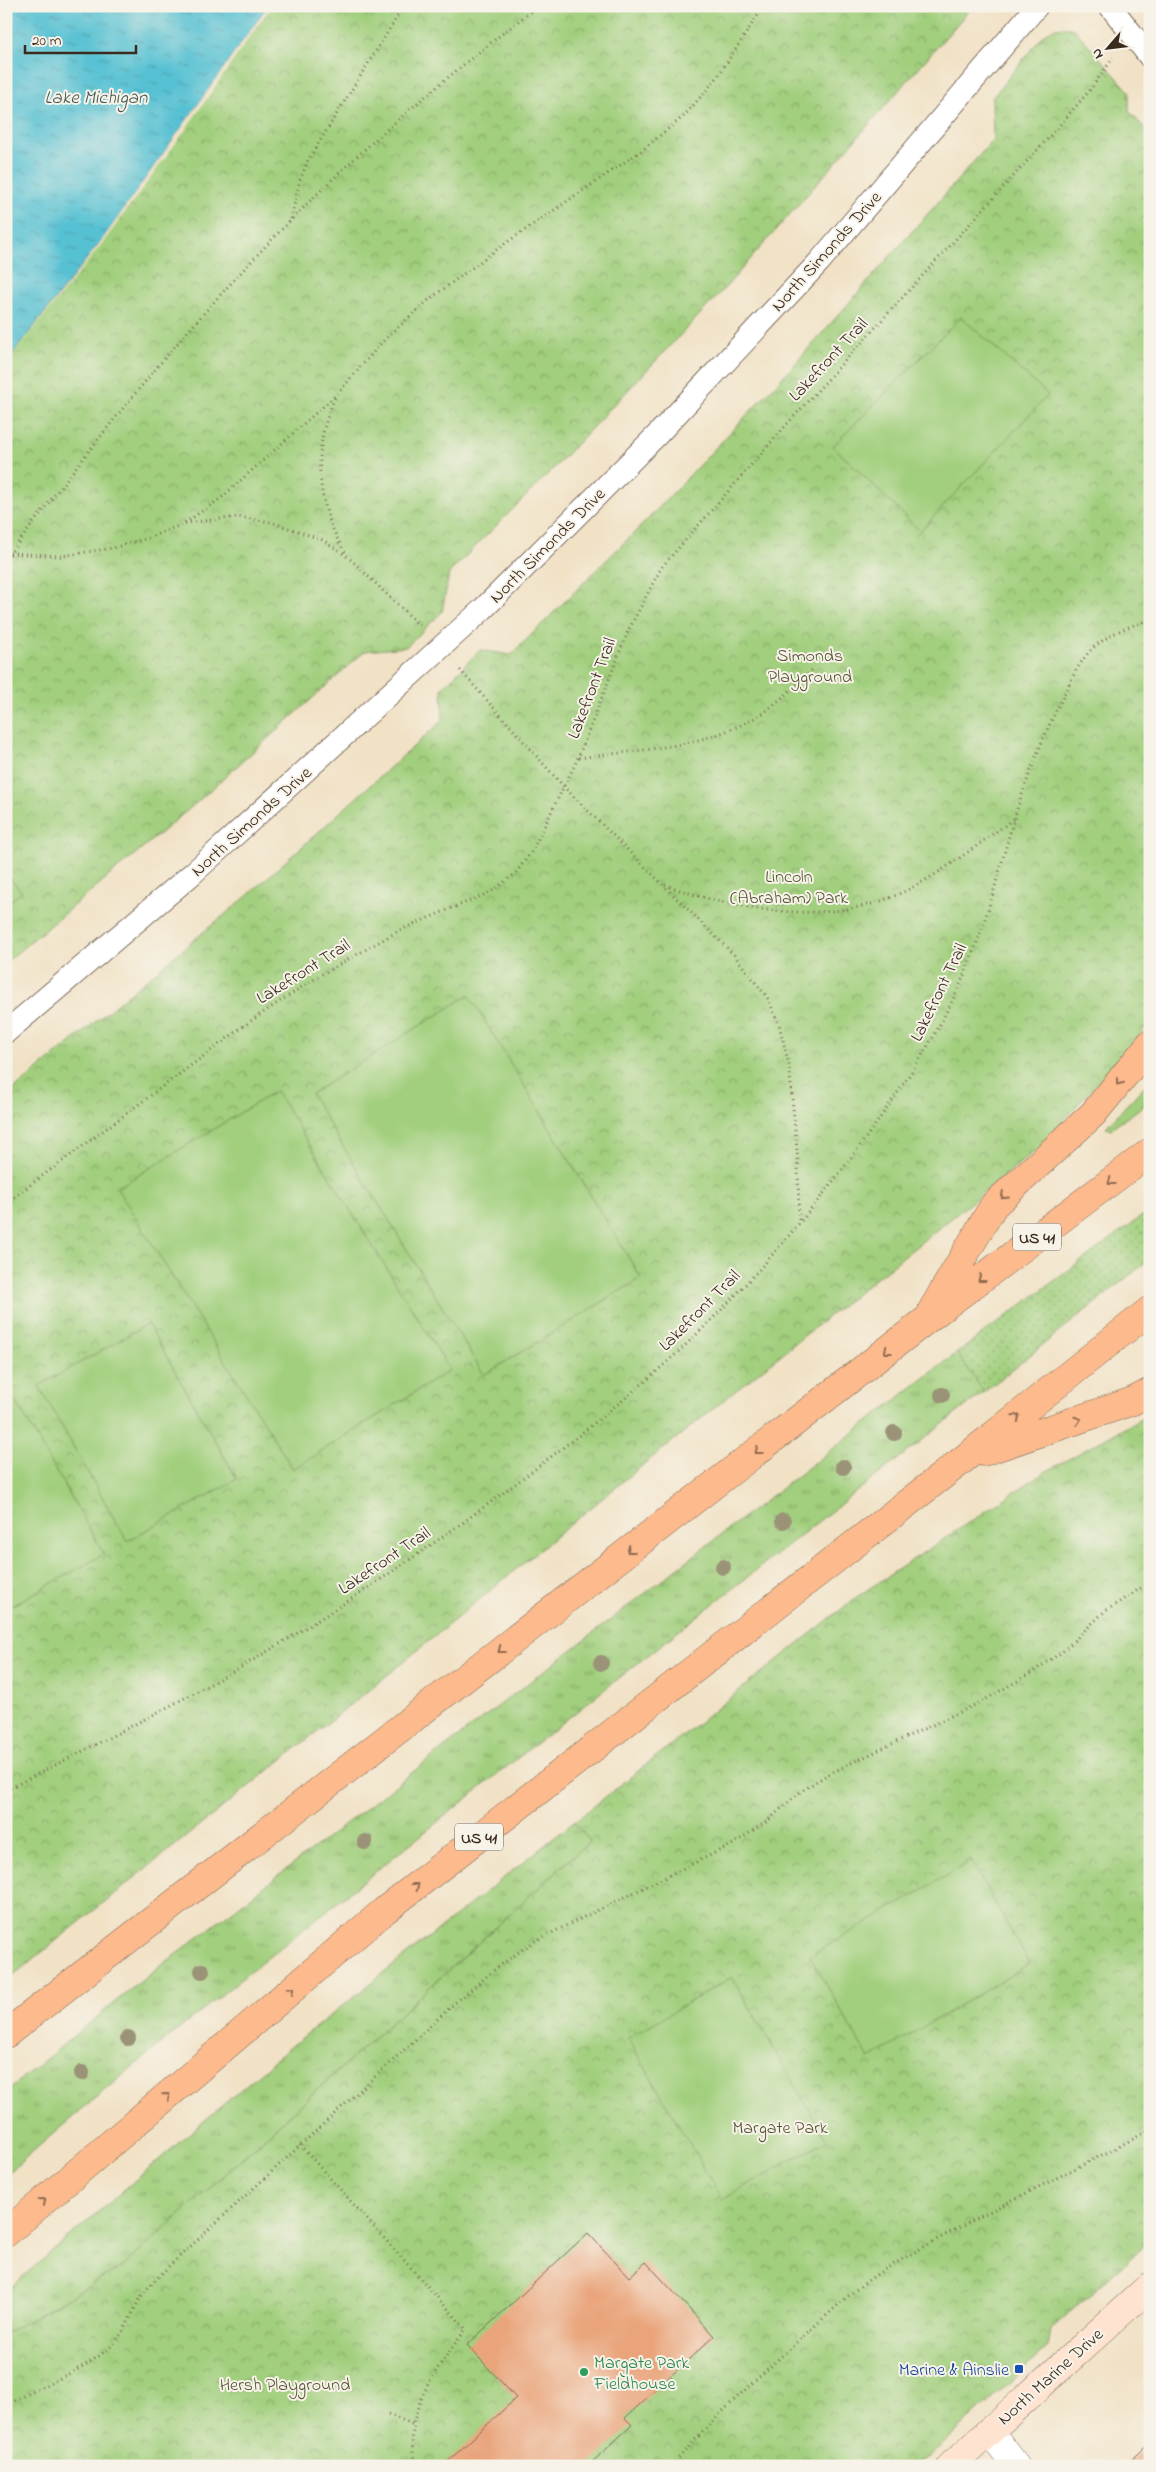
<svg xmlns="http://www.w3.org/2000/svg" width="1156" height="2472" viewBox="0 0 1156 2472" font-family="'Indie Flower',sans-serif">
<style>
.grass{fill:url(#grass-tufts);stroke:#6e7c4e}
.park{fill:url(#park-crowns);stroke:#6e7c4e}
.garden{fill:url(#garden-dots);stroke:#6e7c4e}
.pitch{fill:#a1cf7d;stroke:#6e7c4e}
.water{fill:url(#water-ripples);stroke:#497678}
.pier{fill:#f1e2c6}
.building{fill:#e9a47b}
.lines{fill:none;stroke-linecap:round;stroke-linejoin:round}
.lane-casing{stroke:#7b6a59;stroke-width:24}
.street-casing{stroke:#7b6a59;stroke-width:29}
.secondary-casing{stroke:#7b6a59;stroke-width:29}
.highway-casing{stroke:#7b6a59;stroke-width:29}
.path{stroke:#7b6a59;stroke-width:3;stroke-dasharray:1 4;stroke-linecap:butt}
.lane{stroke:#fff;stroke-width:22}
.street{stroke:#fff;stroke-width:28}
.secondary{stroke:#fee3d1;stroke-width:28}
.highway{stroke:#fcba8d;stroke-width:28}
.tree{fill:#9b9377}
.oneway{stroke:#926b50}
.transit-dot{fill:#1a4fb4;stroke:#f7f3e8;stroke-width:2}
.leisure-dot{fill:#2e9e5b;stroke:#f7f3e8;stroke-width:2}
.labels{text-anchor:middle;stroke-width:4;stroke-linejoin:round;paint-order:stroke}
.shield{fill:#f7f3e8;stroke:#73665b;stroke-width:1}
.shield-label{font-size:16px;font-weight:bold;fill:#3b2a1e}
.street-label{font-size:18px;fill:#3b2a1e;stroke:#f7f3e8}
.park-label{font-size:18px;fill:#545336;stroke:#f7f3e8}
.leisure-label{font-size:18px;fill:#27864d;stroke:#f7f3e8;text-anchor:start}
.transit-label{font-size:18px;fill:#164399;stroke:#f7f3e8;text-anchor:end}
.water-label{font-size:19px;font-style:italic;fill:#435754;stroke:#f7f3e8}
</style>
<defs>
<pattern id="grass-tufts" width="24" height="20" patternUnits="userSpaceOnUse" patternTransform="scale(1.25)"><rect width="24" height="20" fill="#a1cf7d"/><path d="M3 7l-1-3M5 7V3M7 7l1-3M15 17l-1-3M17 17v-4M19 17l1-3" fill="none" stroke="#84a866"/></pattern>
<pattern id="park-crowns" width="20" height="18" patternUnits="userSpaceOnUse" patternTransform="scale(1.25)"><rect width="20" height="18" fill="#a1cf7d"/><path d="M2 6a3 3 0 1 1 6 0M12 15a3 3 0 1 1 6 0" fill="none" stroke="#84a866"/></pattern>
<pattern id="garden-dots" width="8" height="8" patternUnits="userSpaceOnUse" patternTransform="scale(1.25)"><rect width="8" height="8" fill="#a1cf7d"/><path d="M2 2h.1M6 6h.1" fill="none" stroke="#84a866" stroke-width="1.8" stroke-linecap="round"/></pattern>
<pattern id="water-ripples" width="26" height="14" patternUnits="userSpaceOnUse" patternTransform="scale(1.25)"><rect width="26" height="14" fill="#57c1d3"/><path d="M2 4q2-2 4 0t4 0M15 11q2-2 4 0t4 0" fill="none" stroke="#499dab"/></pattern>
</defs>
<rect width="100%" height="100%" fill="#f7f3e8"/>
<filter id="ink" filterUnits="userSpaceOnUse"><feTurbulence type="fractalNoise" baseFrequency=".02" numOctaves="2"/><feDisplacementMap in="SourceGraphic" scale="10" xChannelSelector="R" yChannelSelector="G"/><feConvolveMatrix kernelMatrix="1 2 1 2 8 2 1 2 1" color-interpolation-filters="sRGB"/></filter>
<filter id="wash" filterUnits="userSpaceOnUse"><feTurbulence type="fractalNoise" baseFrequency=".0096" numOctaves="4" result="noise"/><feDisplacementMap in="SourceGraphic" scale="20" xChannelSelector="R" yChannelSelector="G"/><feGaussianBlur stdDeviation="1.12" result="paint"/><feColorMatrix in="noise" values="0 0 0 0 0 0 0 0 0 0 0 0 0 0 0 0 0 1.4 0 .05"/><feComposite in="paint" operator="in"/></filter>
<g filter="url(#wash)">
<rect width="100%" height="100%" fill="#f1e2c6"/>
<path class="grass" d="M1150,1080v21l-39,28 -5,-2z
M957,1353l27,39c-204,159 -407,318 -608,479 -124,100 -251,198 -370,304v-83l125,-103z
M574,1822l16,19 -466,425 -118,67v-42l282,-242z"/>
<path class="park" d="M268,6h705l-248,282 -174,183 -102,102 -7,39 -36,35 -41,4 -170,153 -189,158v-600z
M1067,27l8,3 54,61v20l21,23v889l-111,125 -395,316 -259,213 -379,304v-885l241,-200 196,-176 -1,-32 38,-38 31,5 142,-141 142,-150 198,-224 -1,-42 52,-64 12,-6z
M1150,1414v827l-99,88 -3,18 -118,109 -14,7 -17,3h-893v-133l118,-67 466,-425 -16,-19 284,-226 187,-124z"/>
<path class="garden" d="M1150,1210v49l-166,133 -27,-39z"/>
<path class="pitch" d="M961,317l87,78 -128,136 -87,-85z
M6,874l16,18 -16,12z
M469,995l172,283 -157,97 -173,-281z
M276,1091l174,279 -157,99 -176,-281z
M148,1324l89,155 -110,62 -88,-155z
M15,1400l89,154 -98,55v-203z
M971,1861l59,103 -161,95 -59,-103z
M732,1977l95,163 -105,59 -94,-161z"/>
<path class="water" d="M6,6h262l-166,234 -96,122z"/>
<path class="pier" d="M268,6h3l-90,130 -77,105 -98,123 96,-124z"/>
<g id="blocks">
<path class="building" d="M588,2233l41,44 17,-15 68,74 -89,82 7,7 -44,41h-145l73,-68 -49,-53z
M1150,2443v23h-25z"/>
</g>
</g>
<g filter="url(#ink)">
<use href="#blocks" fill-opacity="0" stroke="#7b6a59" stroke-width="1"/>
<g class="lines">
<defs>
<path id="lane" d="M1110,6l40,51
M6,1032l186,-158 291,-265 173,-173 163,-174 218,-256"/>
<path id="street" d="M989,2431l27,35"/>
<path id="secondary" d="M951,2466l199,-180"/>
<path id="highway" d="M932,1310l62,-105 99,-91 57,-70
M983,1452l150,-51 17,-9
M6,2034l919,-713 225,-169
M6,2233l378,-322 581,-453 185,-148"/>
</defs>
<use href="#lane" class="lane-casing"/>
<use href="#street" class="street-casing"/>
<use href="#secondary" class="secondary-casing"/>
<use href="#highway" class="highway-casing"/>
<path class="path" d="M291,219l9,-39 8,-20 96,-154
M335,398c-24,51 -19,108 11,156
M185,523l53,-6 33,5 52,18 25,17 72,69
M10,553l51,3 52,-8 35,-10 35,-14 37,-25 117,-105 47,-54 47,-42 72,-53 138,-94 43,-35 32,-37 48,-73
M6,559c89,-119 182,-235 286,-340 76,-77 160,-147 246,-213
M460,670l104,117 170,168 33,42 12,27 10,41 9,96 1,63
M579,758c58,-8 121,-10 174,-39 22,-12 40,-32 59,-49
M665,885c71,26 163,41 234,9 41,-19 78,-49 115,-75
M6,1203l246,-183 65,-43 85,-48 89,-37 24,-18 17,-23 46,-93 50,-127 33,-63 127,-145 263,-288 39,-45 23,-32
M6,1790c81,-41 163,-82 242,-127 98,-58 192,-122 283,-191 49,-37 99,-76 145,-118 87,-81 164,-175 230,-274 32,-47 58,-98 76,-152 12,-35 21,-71 31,-106 14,-44 30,-87 51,-127 7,-15 14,-31 26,-44 16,-16 38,-25 60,-31
M300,2145l166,184c-32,44 -63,79 -51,137
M6,2406c32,-20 76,-34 103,-58 16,-14 22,-34 32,-51 7,-11 18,-20 26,-29l288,-265 43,-36 35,-25 200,-98 33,-22 34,-30 28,-18 151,-71 49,-28 34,-23 42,-40 46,-30
M388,2414l24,10
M672,2466c41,-49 90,-92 137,-135 23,-20 45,-42 70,-58 87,-53 181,-95 271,-143"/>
<use href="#lane" class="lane"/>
<use href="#street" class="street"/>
<use href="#secondary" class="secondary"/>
<use href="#highway" class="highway"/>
</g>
<g class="tree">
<circle cx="942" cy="1395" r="8"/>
<circle cx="894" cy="1433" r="8"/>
<circle cx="843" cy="1467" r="8"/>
<circle cx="783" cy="1521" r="8"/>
<circle cx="723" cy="1567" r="8"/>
<circle cx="601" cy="1663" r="8"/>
<circle cx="365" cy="1842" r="8"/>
<circle cx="202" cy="1971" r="8"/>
<circle cx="128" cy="2038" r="8"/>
<circle cx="82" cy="2073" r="8"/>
</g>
<defs><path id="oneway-chevron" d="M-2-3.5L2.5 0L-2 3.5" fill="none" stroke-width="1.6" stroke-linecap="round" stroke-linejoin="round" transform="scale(1.25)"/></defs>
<g class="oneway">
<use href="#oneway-chevron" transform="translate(1119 1082) rotate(129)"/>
<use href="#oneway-chevron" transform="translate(1111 1182) rotate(143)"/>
<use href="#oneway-chevron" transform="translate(1004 1196) rotate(137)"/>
<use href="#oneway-chevron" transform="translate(981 1279) rotate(143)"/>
<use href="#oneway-chevron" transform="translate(887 1351) rotate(142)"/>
<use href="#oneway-chevron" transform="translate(1017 1417) rotate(-39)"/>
<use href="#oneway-chevron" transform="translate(1078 1420) rotate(-19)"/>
<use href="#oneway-chevron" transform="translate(758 1451) rotate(142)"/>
<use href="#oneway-chevron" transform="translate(630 1550) rotate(142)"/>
<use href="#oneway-chevron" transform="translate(501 1650) rotate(142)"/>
<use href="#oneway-chevron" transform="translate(416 1886) rotate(-38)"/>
<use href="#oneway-chevron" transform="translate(291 1990) rotate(-40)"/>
<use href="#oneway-chevron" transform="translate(167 2096) rotate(-40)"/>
<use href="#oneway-chevron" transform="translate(43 2201) rotate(-40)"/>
</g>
</g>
<rect class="transit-dot" x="1014" y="2364" width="10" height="10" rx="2.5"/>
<circle class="leisure-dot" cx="584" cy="2372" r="5"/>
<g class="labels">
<g class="shield">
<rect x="1013" y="1223.5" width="48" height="27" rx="4"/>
<rect x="455" y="1823.5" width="48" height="27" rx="4"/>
</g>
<g class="shield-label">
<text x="1037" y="1243">US 41</text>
<text x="479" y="1843">US 41</text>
</g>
<g class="street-label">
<text transform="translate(826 251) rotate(-48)" y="6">North Simonds Drive</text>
<text transform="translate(828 359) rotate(-47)" y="6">Lakefront Trail</text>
<text transform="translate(547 545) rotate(-45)" y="6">North Simonds Drive</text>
<text transform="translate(591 688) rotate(-69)" y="6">Lakefront Trail</text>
<text transform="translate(251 821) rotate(-42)" y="6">North Simonds Drive</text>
<text transform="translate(303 971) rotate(-32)" y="6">Lakefront Trail</text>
<text transform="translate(938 992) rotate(-64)" y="6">Lakefront Trail</text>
<text transform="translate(699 1310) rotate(-45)" y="6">Lakefront Trail</text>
<text transform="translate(384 1560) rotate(-34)" y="6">Lakefront Trail</text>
<text transform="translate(1050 2376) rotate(-42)" y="6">North Marine Drive</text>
</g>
<g class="park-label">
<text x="810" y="661">Simonds<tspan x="810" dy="21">Playground</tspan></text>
<text x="789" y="882">Lincoln<tspan x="789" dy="21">(Abraham) Park</tspan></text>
<text x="780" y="2133">Margate Park</text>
<text x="285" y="2390">Hersh Playground</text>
</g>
<g class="leisure-label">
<text x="594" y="2368">Margate Park<tspan x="594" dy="21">Fieldhouse</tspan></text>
</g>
<g class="transit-label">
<text x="1009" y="2375">Marine &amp; Ainslie</text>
</g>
<g class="water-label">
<text x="96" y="103">Lake Michigan</text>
</g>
</g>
<rect width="1156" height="2472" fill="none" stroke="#f7f3e8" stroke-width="25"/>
<g transform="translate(1108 48) rotate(242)" stroke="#f7f3e8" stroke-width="4" paint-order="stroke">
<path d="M0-4L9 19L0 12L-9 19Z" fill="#3b2a1e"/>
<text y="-8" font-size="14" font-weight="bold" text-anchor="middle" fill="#3b2a1e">N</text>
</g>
<path d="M25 45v8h111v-8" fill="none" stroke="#3b2a1e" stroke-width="2.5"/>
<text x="32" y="45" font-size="15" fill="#3b2a1e" stroke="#f7f3e8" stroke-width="4" paint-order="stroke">20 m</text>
</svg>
